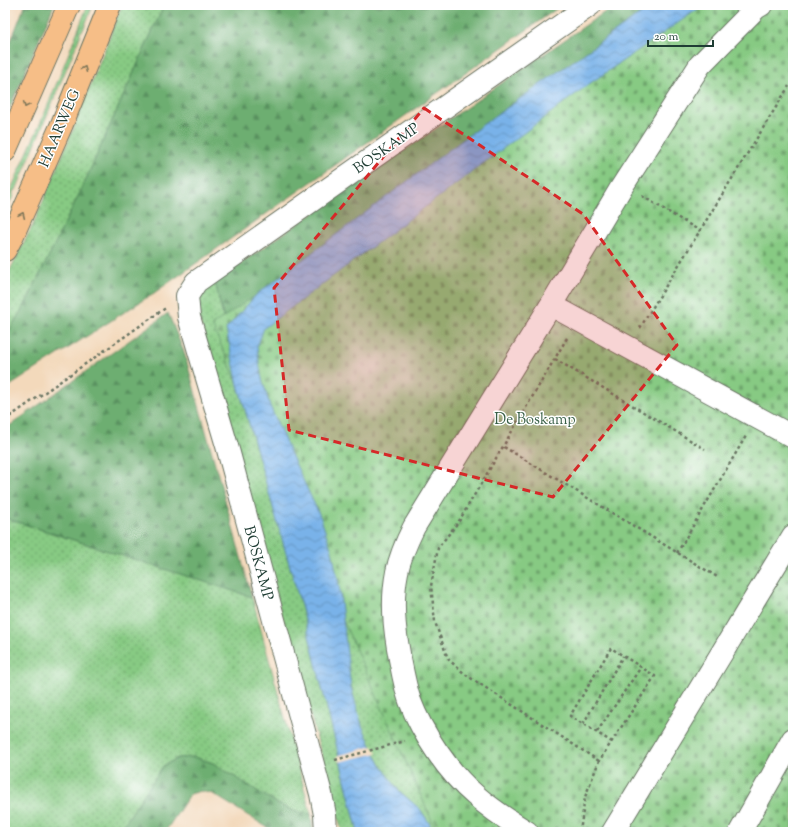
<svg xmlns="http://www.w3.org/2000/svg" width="798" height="837" viewBox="0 0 798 837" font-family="'Sorts Mill Goudy',serif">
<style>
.grass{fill:url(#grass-dots);stroke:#53845c}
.forest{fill:url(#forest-firs);stroke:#467652}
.cemetery{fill:url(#cemetery-stones);stroke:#53845c}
.water{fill:url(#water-waves);stroke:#4c788e}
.pier{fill:#f3d9bb}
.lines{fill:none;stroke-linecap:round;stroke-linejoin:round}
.minor-casing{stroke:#697463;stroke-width:24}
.major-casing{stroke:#697463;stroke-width:24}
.path{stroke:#697463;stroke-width:2.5;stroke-dasharray:3 3;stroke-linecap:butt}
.minor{stroke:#fff;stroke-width:22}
.major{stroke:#f6be87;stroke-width:22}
.oneway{stroke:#807759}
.marked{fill:#d62828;fill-opacity:0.2;stroke:#d62828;stroke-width:3;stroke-dasharray:8 5;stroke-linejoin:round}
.labels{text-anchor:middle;stroke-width:3;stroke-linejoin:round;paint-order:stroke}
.street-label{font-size:15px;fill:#1f3d34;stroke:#fff}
.park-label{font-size:15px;fill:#396048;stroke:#fff}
</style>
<defs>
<pattern id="grass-dots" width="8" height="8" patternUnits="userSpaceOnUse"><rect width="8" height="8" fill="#87ca83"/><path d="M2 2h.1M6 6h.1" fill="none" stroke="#6ea56c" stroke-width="1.8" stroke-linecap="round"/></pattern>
<pattern id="forest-firs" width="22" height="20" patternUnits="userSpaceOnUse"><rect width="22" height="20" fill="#6dae71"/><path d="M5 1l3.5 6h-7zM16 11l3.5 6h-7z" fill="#598f5e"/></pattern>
<pattern id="cemetery-stones" width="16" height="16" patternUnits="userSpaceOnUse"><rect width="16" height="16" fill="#87ca83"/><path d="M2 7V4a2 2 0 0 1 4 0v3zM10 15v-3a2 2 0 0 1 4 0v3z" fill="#6ea56c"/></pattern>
<pattern id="water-waves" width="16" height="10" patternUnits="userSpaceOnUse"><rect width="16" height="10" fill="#79b2e9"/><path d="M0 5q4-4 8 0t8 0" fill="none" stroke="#6392be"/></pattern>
</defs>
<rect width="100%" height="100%" fill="#fff"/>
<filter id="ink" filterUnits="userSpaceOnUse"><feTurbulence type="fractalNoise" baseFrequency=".025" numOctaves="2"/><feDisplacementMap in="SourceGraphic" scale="8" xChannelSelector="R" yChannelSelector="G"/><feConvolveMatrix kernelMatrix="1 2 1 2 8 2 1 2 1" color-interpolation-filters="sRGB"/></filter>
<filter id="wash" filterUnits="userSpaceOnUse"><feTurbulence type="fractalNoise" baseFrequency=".012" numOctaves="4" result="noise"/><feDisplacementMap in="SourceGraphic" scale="16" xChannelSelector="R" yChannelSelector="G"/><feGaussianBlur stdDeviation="0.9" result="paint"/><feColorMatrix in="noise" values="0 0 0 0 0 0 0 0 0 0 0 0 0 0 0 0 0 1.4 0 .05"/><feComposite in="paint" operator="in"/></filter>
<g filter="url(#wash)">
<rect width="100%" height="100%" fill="#f3d9bb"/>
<path class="grass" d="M88,5h5l-10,25 -3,2v4l-64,154 -3,1v5l-8,17v-10l39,-88z
M122,5h42l-81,181 -58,119 -20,32v-57l29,-57 41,-98z
M215,281l23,104 66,231 54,216h-16l-10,-41 -98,-344 -41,-152z
M5,518l247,79 59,217 -17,-3 -16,-7 -65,-41 -19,-6 -16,1 -15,8 -44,66h-114z
M339,585l152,247h-61c-1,-18 -17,-28 -29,-40 -8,-8 -15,-18 -20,-27 -33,-51 -36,-120 -42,-180z"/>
<path class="forest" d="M25,5h29l-49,114v-63z
M164,5h398l-408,288 -149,96v-52l20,-32 58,-119z
M615,5h38l-172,121 -224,168 -31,35 -11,-48z
M168,313l16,39 68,245 -247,-79v-89z
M194,757l19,6 65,41 16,7 17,3 2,18h-40v-1l-60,-37 -12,-3 -11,3 -25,38h-46l44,-66 15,-8z"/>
<path class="cemetery" d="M689,5h104v827h-356l-225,-507z"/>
<path class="water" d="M653,5h51l-115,79 -325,244 -7,19 4,28 9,31 19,44 31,66 12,35 7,34 12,102 11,39 18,38 19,27 21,18 10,15v8h-72l-54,-216 -66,-231 -12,-56 31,-35 224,-168z"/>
<path class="pier" d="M373,746l4,7 -38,9 -2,-6z"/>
</g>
<g filter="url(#ink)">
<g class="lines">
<defs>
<path id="minor" d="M551,305l242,132
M326,832l-1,-17 -4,-21 -94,-348 -38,-129 -2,-21 9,-14 394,-277
M527,832c-18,-11 -36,-23 -52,-37 -27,-23 -53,-62 -65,-94 -3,-8 -5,-18 -7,-27 -7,-33 -13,-67 -6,-102 3,-16 10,-31 17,-45l137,-222 70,-117 79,-123 56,-57 5,-3
M613,832l180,-296
M740,832l53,-93"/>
<path id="major" d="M5,151l64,-146
M5,250l7,-13 50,-113 48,-119"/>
</defs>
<use href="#minor" class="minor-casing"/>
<use href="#major" class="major-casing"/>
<path class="path" d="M642,196l58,35
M640,328l149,-242
M567,338l-108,183 -21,27 -7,38 4,36 13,37 18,16 133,86
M555,359l150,90
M5,420l162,-113
M504,447l215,131
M677,553l69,-117
M583,724l40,-68
M597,732l44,-65
M335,760l70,-19
M580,832l5,-35 14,-36 56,-85 -44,-28 -41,68 42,26
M787,832l6,-9"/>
<use href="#minor" class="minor"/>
<use href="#major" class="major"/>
</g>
<defs><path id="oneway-chevron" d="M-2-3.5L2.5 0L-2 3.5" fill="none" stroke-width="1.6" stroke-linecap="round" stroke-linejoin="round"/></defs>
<g class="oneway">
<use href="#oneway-chevron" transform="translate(84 69) rotate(-68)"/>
<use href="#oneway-chevron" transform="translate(26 105) rotate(114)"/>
<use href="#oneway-chevron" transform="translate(22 215) rotate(-66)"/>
</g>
</g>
<path class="marked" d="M424,108l159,106 94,131 -124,152 -264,-67 -15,-142z"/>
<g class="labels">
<g class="street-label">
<text transform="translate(59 128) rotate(-67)" y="5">HAARWEG</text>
<text transform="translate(386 148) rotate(-35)" y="5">BOSKAMP</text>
<text transform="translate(259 563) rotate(75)" y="5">BOSKAMP</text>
</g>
<g class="park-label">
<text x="535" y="424">De Boskamp</text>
</g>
</g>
<rect width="798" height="837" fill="none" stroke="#fff" stroke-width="20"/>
<path d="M648 40v6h65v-6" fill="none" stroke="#1f3d34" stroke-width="2"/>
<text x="654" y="40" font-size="12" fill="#1f3d34" stroke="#ffffff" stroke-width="3" paint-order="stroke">20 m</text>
</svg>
